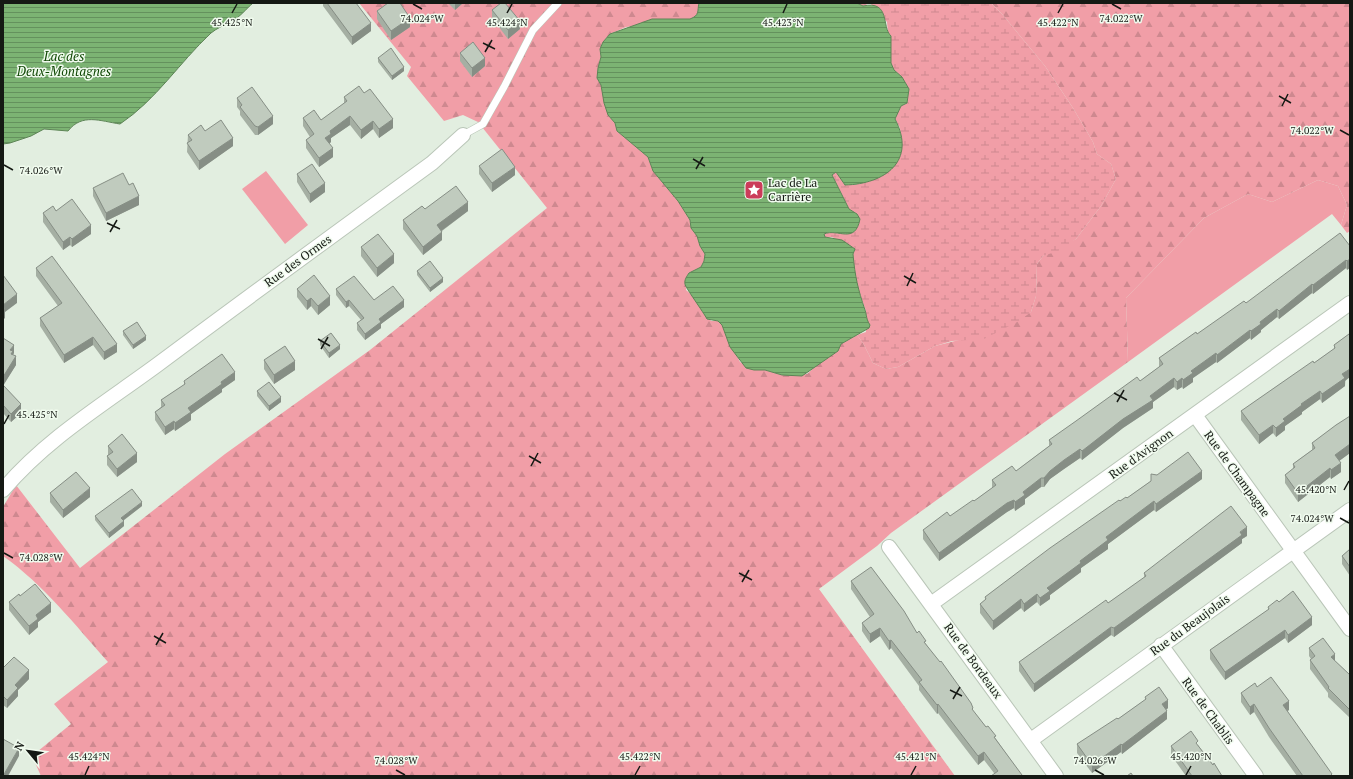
<svg xmlns="http://www.w3.org/2000/svg" width="1353" height="779" viewBox="0 0 1353 779" font-family="'PT Serif',serif">
<style>
.grass{fill:#f19ea7}
.forest{fill:url(#forest-firs)}
.wetland{fill:url(#wetland-marsh)}
.water{fill:url(#water-rules);stroke:#5d8556}
.lines{fill:none;stroke-linecap:round;stroke-linejoin:round}
.lane-casing{stroke:#bac6b8;stroke-width:8}
.street-casing{stroke:#bac6b8;stroke-width:16}
.lane{stroke:#fff;stroke-width:7}
.street{stroke:#fff;stroke-width:14}
.wall{fill:#a5afa3}
.shaded-wall{fill:#868e85}
.building{fill:#c0cbbe;stroke:#868e85}
.ticks{fill:none;stroke:#151914;stroke-width:1.5}
.labels{text-anchor:middle;stroke-width:3;stroke-linejoin:round;paint-order:stroke}
.poi-label{font-size:12px;fill:#151914;stroke:#f0fbee;text-anchor:start}
.street-label{font-size:12px;fill:#151914;stroke:#f0fbee}
.water-label{font-size:13px;font-style:italic;fill:#104805;stroke:#f0fbee}
.ticks-label{font-size:10px;text-anchor:middle;fill:#151914;stroke:#f0fbee;stroke-width:3;stroke-linejoin:round;paint-order:stroke}
</style>
<defs>
<pattern id="forest-firs" width="22" height="20" patternUnits="userSpaceOnUse"><rect width="22" height="20" fill="#f19ea7"/><path d="M5 1l3.5 6h-7zM16 11l3.5 6h-7z" fill="#ce888f"/></pattern>
<pattern id="wetland-marsh" width="20" height="14" patternUnits="userSpaceOnUse"><rect width="20" height="14" fill="#f19ea7"/><path d="M1 5h8M5 5V1M11 12h8M15 12V8" fill="none" stroke="#ce888f"/></pattern>
<pattern id="water-rules" width="6" height="5" patternUnits="userSpaceOnUse"><rect width="6" height="5" fill="#7cb373"/><path d="M0 2.5h6" fill="none" stroke="#64915d"/></pattern>
</defs>
<rect width="100%" height="100%" fill="#e2eee0"/>
<path class="grass" d="M266,171l42,54 -23,19 -43,-55z
M1318,180l20,6 9,19 -6,20 -9,-11 -204,148 -2,-64 78,-80 44,-24 24,8z"/>
<path class="forest" d="M359,3h340c-2,9 1,12 -9,16l-64,8 -16,7 -7,8 -3,7 1,8 -3,11 -1,10 4,7 7,30 7,8 2,8 31,26 5,14 25,30 12,19 1,8 6,8 3,10 5,8 -1,7 -3,6 -12,6 -3,17 7,6 18,25h7l4,4 18,37 14,8h11l17,5 25,-1 19,-17 12,-6 3,-7 16,-9 6,8 10,20 13,6 12,-2 37,-21 28,-7 68,-27 5,-16 1,-32 6,-8 33,-17 25,-33 15,-27 -5,-15 -14,-10 -4,-12 -20,-34 -28,-42 -43,-52 -11,-11h359v228l-3,2 -6,-8 6,-20 -9,-19 -20,-6 -46,22 -24,-8 -44,24 -78,80 2,64 -237,171 -14,13 -58,43 136,187h-914l-9,-20 39,-32 -17,-20 54,-42c-33,-37 -64,-77 -105,-106v-49l13,-22 64,83 145,-114 145,-104 177,-142 -69,-86 -15,-7 -19,6 -37,-45 4,-9z"/>
<path class="wetland" d="M857,3h134l11,11 43,52 28,42 20,34 4,12 14,10 5,15 -15,27 -25,33 -15,11 -18,6 -6,8 -1,32 -5,16 -12,9 -35,18 -32,2 -17,5 -37,21 -12,2 -13,-6 -10,-20 -6,-8 9,-3v-21l-10,-27 -3,-30 2,-5 -23,-12h-7l-1,-3c14,-5 31,9 36,-15l-3,-5 -8,-5 -17,-34 4,-3 9,13h9l21,-6 26,-37 -1,-14 -5,-9 6,-13 6,-3 2,-14 -7,-12 -8,-7 -3,-7v-27l-3,-3 -1,-11 -17,-19 -7,3z"/>
<path class="water" d="M3,3h250c-7,6 -13,14 -21,18 -7,4 -15,7 -21,12 -32,30 -55,67 -91,91 -20,-3 -38,-11 -52,7l-24,-2 -13,7 -21,7 -7,1z
M699,3h158l6,3c28,-6 18,21 28,30v27l3,7 8,7 7,12 -2,14 -6,3 -6,13c22,42 -10,65 -50,66l-9,-13 -4,3 17,34 8,5 3,5c-5,26 -22,9 -36,15l1,3 17,3 13,9 -2,5c2,23 5,35 12,56 2,6 1,9 5,15l-1,3 -28,16 -3,7 -36,25 -20,-1 -17,-5h-11l-8,-2 -16,-21 -8,-22 -4,-4 -11,-2c-3,-6 -22,-32 -22,-35 -1,-4 2,-8 4,-11l12,-6 3,-6 1,-7 -5,-8 -3,-10 -6,-8 -1,-8 -12,-19 -25,-30 -5,-14 -31,-26 -2,-8 -7,-8 -4,-12 -3,-18 -4,-7 1,-10 3,-11 -1,-8 3,-7 7,-8 42,-15h38c10,-4 7,-7 9,-16z"/>
<g class="lines">
<defs>
<path id="lane" d="M463,135l20,-11 21,-37 29,-57 25,-27"/>
<path id="street" d="M1195,415l155,214
M3,490c43,-51 101,-86 154,-125 91,-68 183,-135 275,-202l31,-28
M889,547l167,229
M931,604l419,-301
M1161,645l95,131
M1031,740l319,-230"/>
</defs>
<use href="#lane" class="lane-casing"/>
<use href="#street" class="street-casing"/>
<use href="#lane" class="lane"/>
<use href="#street" class="street"/>
</g>
<path class="wall" d="M323,3h33l15,28 -19,14 -29,-39z
M448,3h15l-8,7z
M492,10l28,19 -12,10 -16,-21z
M377,11l33,16 -19,13 -14,-21z
M460,53l25,13 -13,11 -12,-16z
M378,58l26,13 -12,9 -14,-18z
M344,97l49,31 -14,10 -6,-9 -12,10 -11,-14 -19,13v4l-2,2 4,13 -14,10 -13,-19v-8l4,-3 -7,-11v-8l18,2 23,-16z
M237,98l36,26 -15,11h-3l-15,-20v-4l-3,-4z
M205,131l28,15 -34,24 -12,-18 1,-17z
M479,166l36,9 -23,17 -13,-18z
M297,174l28,18 -15,11 -13,-21z
M129,185l10,20 -33,16 -13,-25v-8z
M425,209l43,2 -26,20v9l-19,15 -20,-26v-9z
M56,211l35,23 -19,13 -2,-2 -7,5 -20,-28v-9z
M1350,246l-3,24 -1,-2 -33,26 -1,-1 -33,26 -2,-2 -16,13v2l-10,8 -1,-2 -33,25 -1,-1 -23,16v4l-10,7 -1,-2 -5,3 -3,-3 -21,15v6l-30,20 -41,32 -2,-2 -16,11 -14,10 -6,8h-3l-16,12v5l-10,7 -1,-3 -7,4 -68,49 -16,-22v-9l27,-14 24,-15 18,-13v-8l24,-9 33,-25v-6l91,-59 19,-14v-9l38,-24 49,-31z
M361,247l33,16 -17,14 -16,-21z
M36,268l81,84 -13,8 -11,-15 -29,18 -24,-37v-8l18,-12 -22,-30z
M417,271l26,11 -13,10 -13,-17z
M297,289l33,16 -12,10 -7,-9 -4,4 -10,-13z
M336,289l38,11 30,7 -23,17v4l-16,12 -8,-10v-7l4,-3 -12,-14 -3,2 -10,-13z
M123,331l23,9 -13,9 -10,-14z
M1349,334l-4,52 -23,17 -2,-4 -18,13v2l-17,12v4l-9,7 -3,-4 -14,11 -18,-24v-9l73,-48 20,-14v-4z
M3,338l11,15 -1,1 3,11 -13,20 18,28 -10,9 -8,-9z
M320,341l20,8 -11,9 -9,-13z
M264,360l31,10 -21,14 -10,-15z
M235,380l-13,9v3l-31,22v6l-16,11 -1,-2 -9,6 -10,-15v-8l6,-5v-7l23,-15v-4z
M257,391l24,11 -12,9 -12,-15z
M1350,416v37l-11,8 2,11 -10,7 -1,-2 -32,25 -13,-19v-8l8,-6v-5l19,-14v-7z
M108,446l29,16 -20,15 -10,-12v-9l1,-1z
M1157,475l45,4 -46,33 -2,-2 -46,34v5l-27,19v4l-31,23v4l-10,7 -3,-4 -13,10 -3,-4 -28,22 -13,-17v-9l5,-4v-3l135,-96 7,-3 24,-17z
M50,493l40,4 -27,21 -13,-16z
M142,506l-19,15 1,5 -15,12 -14,-18v-4z
M1247,536l-5,3v4l-128,94 -3,-2 -77,57 -15,-21v-9l89,-59 36,-25v-5z
M1350,549v27l-8,-12v-8z
M851,581l66,52 9,11 47,67 23,28 26,37 -28,-3 -10,-13 -6,5 -40,-52 -1,1 -18,-24v-4l-28,-38 -2,2 -9,-14 -10,7 -8,-12v-8l8,-6 -19,-28z
M20,596l31,16 -13,10v5l-9,8 -20,-25v-8z
M1279,602l33,23 -24,18 -3,-5 -60,42 -15,-21v-9l58,-40v-3z
M1309,648l26,13 15,14v43l-22,-21v-4l-18,-24v-9l1,-1 -2,-3z
M3,668l26,11 -11,11v6l-11,12 -4,-3z
M1257,687l32,23 -2,1 45,65h-35l-28,-39 -15,-25 -4,3 -9,-13v-9z
M1145,697l23,11 -2,2 1,9 -45,35 -1,-2 -29,21 -15,-20v-9l41,-25 27,-19z
M1198,745l15,20 9,11h-36l-15,-21v-9z"/>
<path class="shaded-wall" d="M455,3h8l-8,7z
M410,18v9l-19,13v-9z
M520,21v8l-12,10v-9z
M371,23v8l-19,14v-8z
M485,58v8l-13,11v-9z
M404,67v4l-12,9v-4z
M273,116v8l-15,11v-8z
M350,116v9l-19,13v4l-6,5v-9l5,-7z
M393,119v9l-14,10v-9z
M373,121v8l-12,10v-9z
M233,138v8l-34,24v-9z
M333,148v9l-14,10v-9z
M515,167v8l-23,17v-9z
M325,183v9l-15,11v-9z
M139,196v9l-33,16v-8z
M468,202v9l-31,23v-9z
M91,225v9l-19,13v-8z
M442,232v8l-19,15v-8z
M70,237v8l-7,5v-8z
M394,254v9l-17,14v-9z
M1350,259v9l-3,2v-9z
M1346,260v8l-33,26v-9z
M443,278v4l-13,10v-4z
M1312,284v9l-33,26v-8z
M17,294v9l-12,9v6l-2,2v-15z
M330,296v9l-12,10v-9z
M311,298v8l-4,4v-9z
M349,300v6l-3,2v-6z
M404,300v7l-23,17v4l-16,12v-6l14,-15z
M1277,309v8l-16,13v2l-10,8v-9l9,-9z
M1250,330v8l-33,25v-8z
M146,336v4l-13,9v-4z
M93,337v8l-29,18v-8z
M117,344v8l-13,8v-8z
M14,345v8l-1,2v5l-3,-10z
M340,345v4l-11,9v-5z
M1216,353v9l-23,16v4l-10,7v-9l8,-9z
M16,356v9l-13,21v-9z
M295,361v9l-21,14v-9z
M1350,369v8l-5,4v5l-23,17v-9l20,-20z
M235,372v8l-13,9v3l-31,22v6l-16,11v-8l13,-15 33,-26z
M1174,378v9l-21,15v6l-30,20 -41,32v-9l68,-55z
M1182,378v9l-5,3v-8z
M1320,391v8l-18,13v2l-17,12v4l-9,7v-9l7,-9 18,-15z
M281,397v5l-12,9v-5z
M21,404v9l-10,9v-8z
M174,421v8l-9,6v-8z
M1273,425v8l-14,11v-9z
M1350,444v9l-15,11v-9z
M1080,449v9l-16,11 -14,10 -6,8v-9l6,-7 14,-11z
M137,453v9l-20,15v-8z
M1341,463v9l-10,7v-9z
M1330,468v9l-32,25v-9z
M1202,471v8l-46,33v-8z
M1041,478v9l-16,12v5l-10,7v-9l8,-10z
M90,488v9l-27,21v-8z
M1014,500v8l-7,4 -68,49v-8l68,-50z
M1154,501v9l-46,34v5l-27,19v4l-31,23v4l-10,7v-8l7,-10 59,-51z
M142,502v4l-21,16v-4z
M124,521v5l-15,12v-5z
M1247,527v9l-5,3v4l-128,94v-9z
M1037,594v8l-13,10v-8z
M1021,599v9l-28,22v-9z
M51,603v9l-13,10v5l-9,8v-9l7,-11z
M1312,617v8l-24,18v-8z
M1111,627v8l-77,57v-8z
M880,628v8l-10,7v-9z
M1285,630v8l-60,42v-8z
M891,640v8l-2,2v-9z
M1335,654v8l-4,-5z
M29,670v9l-11,11v6l-11,12v-8l8,-15z
M1168,700v8l-6,5v-9z
M1289,701v9l-6,4v-9z
M938,704v9l-1,1v-9z
M1254,704v8l-4,3v-8z
M1167,711v8l-45,35v-9z
M1121,744v8l-29,21v-8z
M19,748v8l-11,20h-5z
M984,752v8l-6,5v-9z"/>
<path class="building" d="M327,3h29l15,20 -19,14z
M388,3h12l10,15 -19,13 -14,-20z
M501,3h4l15,18 -12,9 -16,-20z
M473,42l12,16 -13,10 -12,-15z
M391,48l13,19 -12,9 -14,-18z
M359,86l5,7 6,-4 23,30 -14,10 -6,-8 -12,9 -11,-14 -20,15 1,3 -6,4 8,10 -14,10 -13,-18 8,-6 -11,-16 11,-8 7,10 26,-19 -3,-4z
M252,87l21,29 -15,11 -3,-1 -15,-19 2,-2 -5,-7z
M221,120l12,18 -34,23 -12,-18 5,-3 -4,-5 13,-10 4,6z
M502,149l13,18 -23,16 -13,-17z
M312,164l13,19 -15,11 -13,-20z
M123,173l6,12 4,-2 6,13 -33,17 -13,-25z
M456,186l12,16 -31,23 5,7 -19,15 -20,-27 19,-14 3,3z
M72,199l19,26 -19,14 -2,-2 -7,5 -20,-29 10,-7 3,5z
M1340,233l10,13v13l-3,2 -1,-1 -33,25 -1,-1 -33,27 -2,-2 -17,13 1,2 -10,7 -1,-1 -33,25 -1,-2 -25,18 2,2 -10,7 -1,-2 -5,4 -3,-4 -24,18 3,4 -30,19 -41,32 -2,-2 -16,11 -14,11 -6,7h-3l-18,14 2,3 -10,7 -1,-2 -7,3 -68,50 -16,-23 24,-18 3,4 23,-16 1,1 22,-16 -4,-5 20,-14 4,5 36,-27 -3,-4 27,-19 61,-44 3,4 23,-17 -4,-6 37,-26 1,2 47,-33 2,2z
M378,234l16,20 -17,14 -16,-21z
M52,256l65,88 -13,8 -11,-15 -29,18 -24,-37 22,-15 -26,-35z
M430,261l13,17 -13,10 -13,-17z
M3,275l14,19 -14,11z
M314,275l16,21 -12,10 -7,-8 -4,3 -10,-12z
M354,276l20,24 19,-14 11,14 -25,19 2,3 -16,12 -8,-11 7,-5 -15,-18 -3,2 -10,-13z
M3,306l2,3 -2,2z
M137,322l9,14 -13,9 -10,-14z
M331,333l9,12 -11,8 -9,-12z
M1349,334l1,1v34l-8,5 3,4 -23,16 -2,-3 -19,13 1,1 -19,14 2,2 -9,7 -3,-3 -14,10 -18,-24 72,-50 1,2 21,-15 -1,-3z
M3,338l11,7 -4,5 3,1 -2,3 5,2 -13,21z
M285,346l10,15 -21,14 -10,-15z
M222,354l13,18 -14,10 1,2 -34,24 3,4 -16,11 -1,-2 -9,6 -10,-15 10,-7 -4,-5 24,-16 -1,-3z
M269,382l12,15 -12,9 -12,-15z
M3,385l18,19 -10,10 -8,-9z
M1350,416v28l-15,11 6,8 -10,7 -1,-2 -32,25 -13,-18 10,-8 -2,-3 22,-16 -3,-5 24,-18z
M122,434l15,19 -20,16 -10,-13 6,-4 -5,-6z
M1188,452l14,19 -46,33 -2,-3 -48,36 2,3 -28,21 1,2 -34,25 3,3 -10,7 -3,-4 -13,10 -3,-5 -28,22 -13,-17 6,-5 -1,-2 65,-49 69,-48 1,1 6,-4 1,1 24,-17v-7l6,1z
M76,472l14,16 -27,22 -13,-17z
M132,489l10,13 -21,16 3,3 -15,12 -14,-17z
M1231,506l16,21 -7,5 2,3 -128,93 -3,-1 -77,57 -15,-22 87,-62 2,3 38,-27 -2,-3z
M1350,549v18l-8,-11z
M871,567l33,44 13,22 2,-2 7,10 -2,1 16,20 1,-1 30,42 2,5 -1,1 14,18 2,-1 8,10 -2,1 28,38v1h-31l7,-5 -14,-19 -6,4 -40,-52 -1,1 -18,-23 3,-2 -31,-40 -2,1 -9,-13 -10,6 -8,-11 12,-9 -23,-33z
M35,584l16,19 -15,12 2,4 -9,7 -20,-24 10,-8 1,2z
M1293,591l19,26 -24,18 -3,-5 -60,42 -15,-22 59,-41 -1,-2 9,-7 2,2z
M1323,638l12,16 -4,3 19,18v35l-22,-22 1,-1 -19,-27 5,-4 -6,-8z
M14,657l15,13 -14,15 3,3 -11,12 -4,-4v-17l1,-1 -1,-1v-9z
M1271,677l18,24 -6,4 49,69 -2,2h-27l-34,-48 -15,-24 -4,3 -9,-14 14,-10 2,4z
M1159,687l9,13 -6,4 5,7 -45,34 -1,-1 -29,21 -15,-21 40,-26 1,1 28,-20 -1,-2z
M1191,731l7,10 -2,2 17,22 1,-2 8,13h-30l-21,-30z
M3,739l16,9 -16,28z
M1131,773l2,3h-6z"/>
<path class="ticks" d="M413,4l9,5M1112,4l9,5M232,13l5,-9M507,13l5,-9M783,13l4,-9M1058,13l5,-9M483,43l12,6M485,52l7,-12M1279,96l12,7M1282,106l6,-12M1340,130l9,5M693,159l12,7M4,165l9,5M696,169l7,-12M107,223l13,6M110,232l7,-12M904,276l12,7M907,286l6,-13M318,339l12,7M321,349l7,-12M1114,393l13,7M1117,402l7,-12M4,424l5,-9M529,456l12,7M531,466l7,-13M1344,490l5,-9M1340,518l9,5M4,553l9,5M739,573l13,7M742,582l7,-12M154,636l12,7M156,645l7,-12M950,690l12,6M953,699l7,-12M396,770l9,5M1095,770l9,5M85,775l4,-9M635,775l5,-9M911,775l5,-9M1186,775l5,-9"/>
<defs>
<symbol id="sight-square" viewBox="-11 -11 22 22"><rect x="-9" y="-9" width="18" height="18" rx="4" fill="#cb3c5a" stroke="#f0fbee"/><path d="M0-6L1.8-2.2L6-1.7L2.9 1.2L3.7 5.4L0 3.3L-3.7 5.4L-2.9 1.2L-6-1.7L-1.8-2.2Z" fill="#fff"/></symbol>
</defs>
<g fill-rule="evenodd">
<use href="#sight-square" x="743" y="179" width="22" height="22"/>
</g>
<g class="labels">
<g class="poi-label">
<text x="768" y="187">Lac de La<tspan x="768" dy="14">Carrière</tspan></text>
</g>
<g class="street-label">
<text transform="translate(298 261) rotate(-36)" y="4">Rue des Ormes</text>
<text transform="translate(1141 454) rotate(-36)" y="4">Rue d'Avignon</text>
<text transform="translate(1237 474) rotate(54)" y="4">Rue de Champagne</text>
<text transform="translate(1190 625) rotate(-36)" y="4">Rue du Beaujolais</text>
<text transform="translate(973 661) rotate(54)" y="4">Rue de Bordeaux</text>
<text transform="translate(1208 711) rotate(54)" y="4">Rue de Chablis</text>
</g>
<g class="water-label">
<text x="64" y="61">Lac des<tspan x="64" dy="15">Deux-Montagnes</tspan></text>
</g>
</g>
<g class="ticks-label">
<text x="422" y="22">74.024°W</text>
<text x="1121" y="22">74.022°W</text>
<text x="783" y="26">45.423°N</text>
<text x="232" y="26">45.425°N</text>
<text x="507" y="26">45.424°N</text>
<text x="1058" y="26">45.422°N</text>
<text x="1312" y="134">74.022°W</text>
<text x="41" y="174">74.026°W</text>
<text x="37" y="418">45.425°N</text>
<text x="1316" y="493">45.420°N</text>
<text x="1312" y="522">74.024°W</text>
<text x="41" y="561">74.028°W</text>
<text x="89" y="760">45.424°N</text>
<text x="640" y="760">45.422°N</text>
<text x="916" y="760">45.421°N</text>
<text x="1191" y="760">45.420°N</text>
<text x="396" y="764">74.028°W</text>
<text x="1095" y="764">74.026°W</text>
</g>
<rect width="1353" height="779" fill="none" stroke="#151914" stroke-width="8"/>
<g transform="translate(28 751) rotate(299)" stroke="#f0fbee" stroke-width="3" paint-order="stroke">
<path d="M0-3L7 15L0 10L-7 15Z" fill="#151914"/>
<text y="-6" font-size="11" font-weight="bold" text-anchor="middle" fill="#151914">N</text>
</g>
</svg>
